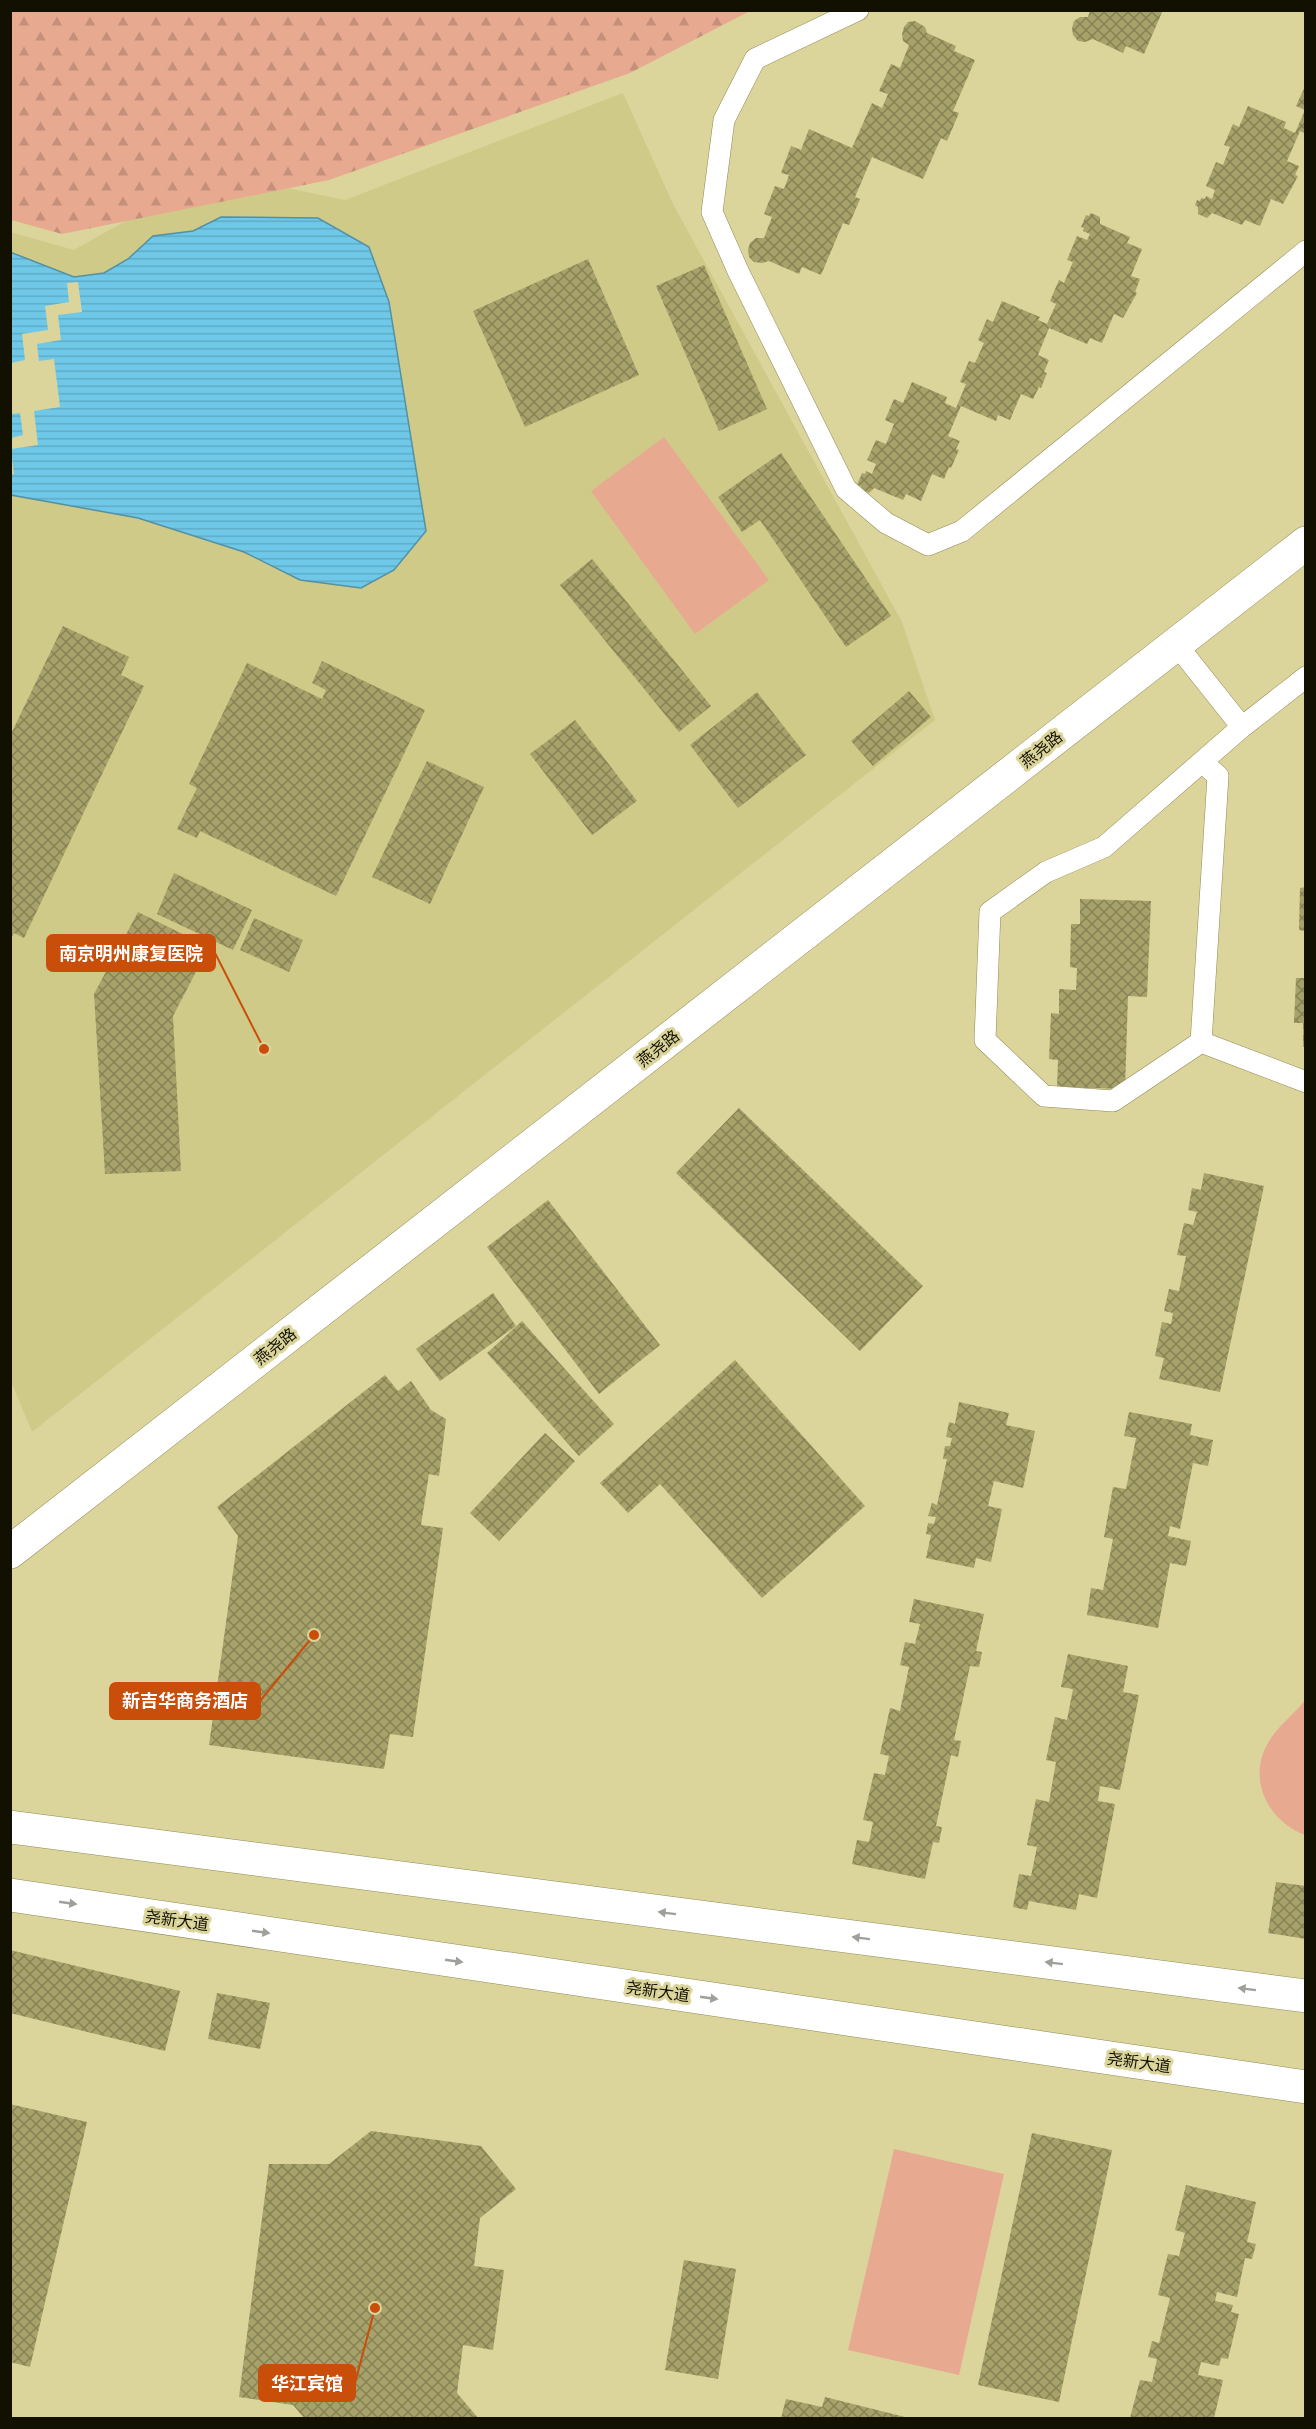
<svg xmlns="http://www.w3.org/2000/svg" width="1316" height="2429" viewBox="0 0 1316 2429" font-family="'Work Sans','Noto Sans SC',sans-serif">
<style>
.built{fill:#d0ca88}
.forest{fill:url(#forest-firs)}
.garden{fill:#e7a990}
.water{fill:url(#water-rules);stroke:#5391a2;stroke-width:1.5}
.pier{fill:#dbd59c}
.building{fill:url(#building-cross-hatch)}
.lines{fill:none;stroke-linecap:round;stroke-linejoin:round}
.lane-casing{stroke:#908b54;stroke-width:22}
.secondary-casing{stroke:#908b54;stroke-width:34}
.primary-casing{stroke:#908b54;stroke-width:34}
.lane{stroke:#fff;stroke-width:21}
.secondary{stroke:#fff;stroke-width:33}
.primary{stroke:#fff;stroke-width:33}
.oneway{fill:#a09f99}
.labels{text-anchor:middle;stroke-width:6;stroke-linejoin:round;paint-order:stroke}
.street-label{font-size:16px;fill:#121000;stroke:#dbd59c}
.leader{fill:none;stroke:#c84e0a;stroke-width:2}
.callout-dot{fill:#c84e0a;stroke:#dbd59c;stroke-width:2}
.callout{fill:#c84e0a;stroke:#c84e0a;stroke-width:2}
.callout-label{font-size:18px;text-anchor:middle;font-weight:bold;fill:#fff}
</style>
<defs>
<pattern id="forest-firs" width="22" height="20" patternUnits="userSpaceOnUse" patternTransform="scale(1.5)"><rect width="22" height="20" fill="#e7a990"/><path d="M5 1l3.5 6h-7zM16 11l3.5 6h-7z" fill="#c5907a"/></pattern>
<pattern id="water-rules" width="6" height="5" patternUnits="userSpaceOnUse" patternTransform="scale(1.5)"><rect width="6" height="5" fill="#6fc8e8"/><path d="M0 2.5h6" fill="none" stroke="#5fabc5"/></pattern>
<pattern id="building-cross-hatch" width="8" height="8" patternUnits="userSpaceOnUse" patternTransform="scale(1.5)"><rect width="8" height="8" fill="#a7a16a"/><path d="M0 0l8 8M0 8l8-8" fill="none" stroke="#878255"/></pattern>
</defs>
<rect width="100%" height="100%" fill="#dbd59c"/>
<path class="built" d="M623,93l50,111 229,418 33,98 -903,712 -22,-53v-1147l64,18 78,-44 112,-23 81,17z"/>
<path class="forest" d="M10,11l1,-1 739,1 -120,62 -301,107 -267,54 -51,-14z"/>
<path class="garden" d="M664,437l105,143 -74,54 -104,-143z
M1305,1700v135c-41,-16 -61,-63 -31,-101 9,-12 22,-22 31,-34z
M894,2149l110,25 -45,201 -111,-25z"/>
<path class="water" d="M221,217l97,1 51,29 20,55 37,229 -32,39 -33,18 -61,-8 -56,-28 -106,-34 -127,-23 -1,-243 64,25 30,-4 24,-14 25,-23 40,-5z"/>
<path class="pier" d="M78,282l4,30 -24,3 3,25 -24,4 2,17 15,-2 6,48 -26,4 4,34 -27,4 3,25 -3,1v-37l12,-3 -3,-22 -8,1 -1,-51 14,-3 -3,-26 26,-4 -3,-24 24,-4 -2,-19z"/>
<path class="building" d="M1090,10h73l-19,44 -18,-8 -3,7 -30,-14 -8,3 -7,-1 -5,-6 -1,-7 2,-7 6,-4h8z
M915,21l10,6 2,6 29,13 -2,5 21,9 -22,51 6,2 -12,28 -6,-3 -18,41 -51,-22 -17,40 5,2 -11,26 -6,-2 -22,52 -19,-8 -3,7 -30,-13 -7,2 -8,-1 -5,-5 -1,-7 2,-7 6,-5h8l8,-21 -8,-3 11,-28 9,3 5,-14 -8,-2 10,-27 10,4 8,-21 43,19 20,-45 10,5 6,-14 -9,-3 12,-27 9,4 9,-23 -6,-4 -1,-7 2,-7 4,-5z
M1306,84v50l-6,-3 -13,30 12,5 -4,9 3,1 -15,28 -12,-5 -11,27 -15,-6 -3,5 -30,-12 -5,5 -9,-4v-7l-3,-2 2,-5 3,1 1,-3 4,1 1,-3 6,3 3,-9 -9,-4 10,-24 7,3 7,-18 -6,-2 9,-21 6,3 9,-21 38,16 -2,6 11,5 10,-23 -9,-4z
M1091,213l9,4v7l30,13 -3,6 15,6 -11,27 9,3 -5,13 2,1 -14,25 -9,-4 -12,29 -12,-5 -3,6 -38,-16 -11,27 11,5 -5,12 3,1 -6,15 -2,-1 -6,12 -12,-5 -11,26 -12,-5 -2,6 -35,-15 -13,30 12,5 -4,8 3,1 -8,18 -2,-1 -5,12 -12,-5 -11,27 -15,-7 -3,6 -29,-12 -5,5 -9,-4 1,-3 -4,-1 5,-12 3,1 1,-3 6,3 4,-10 -9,-4 9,-20 10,4 8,-20 -9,-4 9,-21 9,4 9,-21 35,15 -2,6 11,5 10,-24 -6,-2 9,-21 6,2 9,-20 -6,-3 9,-21 6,3 9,-21 38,16 -2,3 9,4 9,-20 -6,-3 9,-21 5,3 9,-21 -6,-2 10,-24 10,4 3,-6 -7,-3 1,-3 -3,-1 5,-12 3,1z
M588,259l51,116 -114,52 -52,-116z
M704,265l63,144 -48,22 -63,-145z
M781,453l110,163 -45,31 -86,-127 -18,12 -24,-35z
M592,559l119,147 -32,26 -119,-147z
M63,626l66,31 -8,18 23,11 -120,252 -10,-5 -4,7v-204z
M322,661l103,49 -89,186 -136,-65 -3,7 -20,-9 20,-41 -8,-4 58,-121 75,36 4,-9 -14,-7z
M909,691l22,26 -58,49 -22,-25z
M757,692l49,63 -68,53 -48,-63z
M575,720l62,81 -45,34 -62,-81z
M427,761l57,26 -54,117 -58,-27z
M174,873l78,37 -19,40 -76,-36z
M1306,887v44l-7,-1 1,-42z
M1080,899l71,2 -4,96 -19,-1 -3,93 -68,-2 1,-27 -9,-1 2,-46 8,1v-25l17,1 1,-22 -7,-1 1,-43h9z
M138,912l71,35 -36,69 8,155 -76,3 -11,-180z
M254,918l49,22 -14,32 -49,-22z
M1296,978h10v69h-3v-24h-9z
M739,1108l184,178 -63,65 -184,-178z
M1204,1173l60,13 -44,206 -61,-13 5,-21 -9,-2 7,-34 9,2 2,-11 -9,-2 5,-22 10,2 7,-35 -9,-1 7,-32 9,2 4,-13 -9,-2 4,-22 9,2z
M548,1200l112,145 -61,49 -112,-147z
M493,1293l23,33 -76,55 -24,-32z
M522,1321l92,103 -35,32 -92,-103z
M735,1360l130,146 -103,92 -102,-114 -32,29 -28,-30z
M385,1375l13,16 13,-10 20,29 15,9 -7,57 -10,-2 -8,51 22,3 -30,209 -23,-3 -6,35 -175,-24 29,-209 -21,-29z
M959,1402l50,11 -3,12 29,6 -12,57 -29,-7 -6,25 14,3 -11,53 -15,-4 -2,10 -48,-10 5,-23 -5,-1 2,-11 6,1 2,-7 -8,-1 4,-13 5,2 10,-46h-4l2,-13h5l2,-8 -6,-1 3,-15 6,2z
M1129,1412l63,12 -2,11 23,5 -5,26 -15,-3 -13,66 -10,-3 -2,10 23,5 -5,25 -16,-3 -12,65 -71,-13 4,-27 12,2 10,-51 -9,-2 9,-50 13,2 10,-51 -12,-2z
M545,1433l30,28 -76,80 -29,-28z
M914,1599l70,15 -8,37 6,1 -3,15 -9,-1 -16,74 7,1 -3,16 -7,-2 -15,71 6,1 -3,16 -6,-1 -8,37 -73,-15 5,-24 12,2 4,-20 -10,-2 11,-47 11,2 4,-19 -9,-2 10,-46 10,3 9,-44 -9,-2 5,-23 10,2 5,-20 -11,-2z
M1068,1654l60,12 -5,26 16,3 -19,95 -20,-4 -2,15 17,3 -18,94 -18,-4 -3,16 -47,-9 -2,9 -14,-3 6,-33 12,2 6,-29 -10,-2 9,-46 13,3 7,-40 -10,-2 9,-43 12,3 6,-31 -12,-2z
M1276,1882l30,4v53l-38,-6z
M10,1950l170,41 -15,60 -155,-38z
M217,1993l53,10 -10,46 -52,-10z
M10,2104l77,18 -57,245 -20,-5z
M371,2131l110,15 35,43 -36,29 -6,48 30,4 -11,80 -30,-5 -6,48 21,25h-174l-11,-13 -54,-8 30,-233h60z
M1032,2133l80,17 -53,252 -81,-17z
M1186,2185l70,17 -9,40 9,2 -4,15 -7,-1 -8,39 -20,-5 -2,9 18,4 -2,7 8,2 -11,45 -7,-1 -2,8 -18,-4 -3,13 25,5 -9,38h-84l10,-38 12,2 5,-23 -9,-2 4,-16 7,2 11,-45 -12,-3 10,-41 11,2 6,-23 -10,-3z
M684,2260l52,9 -18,110 -53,-9z
M825,2397l84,21h-128l5,-19 36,8z"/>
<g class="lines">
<defs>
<path id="lane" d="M858,10l-103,49 -31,61 -12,92 26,59 108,218 40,34 42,22 34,-14 344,-280
M1176,644l66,83 64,-50
M1202,762l16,14 -17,266 105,40
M1201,1042l-88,59 -69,-5 -59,-56 5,-128 56,-40 58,-25 138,-120"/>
<path id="secondary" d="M10,1552l1296,-1009"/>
<path id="primary" d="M10,1827l1296,169
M10,1895l1296,192"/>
</defs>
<use href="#lane" class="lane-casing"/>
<use href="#secondary" class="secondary-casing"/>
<use href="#primary" class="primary-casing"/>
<use href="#lane" class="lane"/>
<use href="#secondary" class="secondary"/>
<use href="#primary" class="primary"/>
</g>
<defs><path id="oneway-solid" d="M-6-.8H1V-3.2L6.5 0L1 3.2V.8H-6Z" transform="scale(1.5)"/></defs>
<g class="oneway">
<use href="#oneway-solid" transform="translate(68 1903) rotate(8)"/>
<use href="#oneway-solid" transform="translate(667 1913) rotate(-173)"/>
<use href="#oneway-solid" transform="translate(261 1932) rotate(8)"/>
<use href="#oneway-solid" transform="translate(861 1938) rotate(-173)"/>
<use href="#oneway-solid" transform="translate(454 1961) rotate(8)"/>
<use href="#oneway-solid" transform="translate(1054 1963) rotate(-173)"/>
<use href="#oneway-solid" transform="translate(1247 1989) rotate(-173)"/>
<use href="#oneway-solid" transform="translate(709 1998) rotate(8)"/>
</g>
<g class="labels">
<g class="street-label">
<text transform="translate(1041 749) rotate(-38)" y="6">燕尧路</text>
<text transform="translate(658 1048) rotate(-38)" y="6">燕尧路</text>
<text transform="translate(275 1346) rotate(-38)" y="6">燕尧路</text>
<text transform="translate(177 1920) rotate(8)" y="6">尧新大道</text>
<text transform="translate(658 1991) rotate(8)" y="6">尧新大道</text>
<text transform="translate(1139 2062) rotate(8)" y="6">尧新大道</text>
</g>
</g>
<path class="leader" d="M264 1049L215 953M314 1635L260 1701M375 2308L355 2383"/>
<g class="callout-dot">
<circle cx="264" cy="1049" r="6"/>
<circle cx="314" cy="1635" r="6"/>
<circle cx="375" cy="2308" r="6"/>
</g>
<g class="callout">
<rect x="47" y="935" width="168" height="36" rx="6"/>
<rect x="110" y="1683" width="150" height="36" rx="6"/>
<rect x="259" y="2365" width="96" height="36" rx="6"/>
</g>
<g class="callout-label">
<text x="131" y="960">南京明州康复医院</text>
<text x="185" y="1707">新吉华商务酒店</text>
<text x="307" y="2390">华江宾馆</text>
</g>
<rect width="1316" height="2429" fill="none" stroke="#121000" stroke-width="24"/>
</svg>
